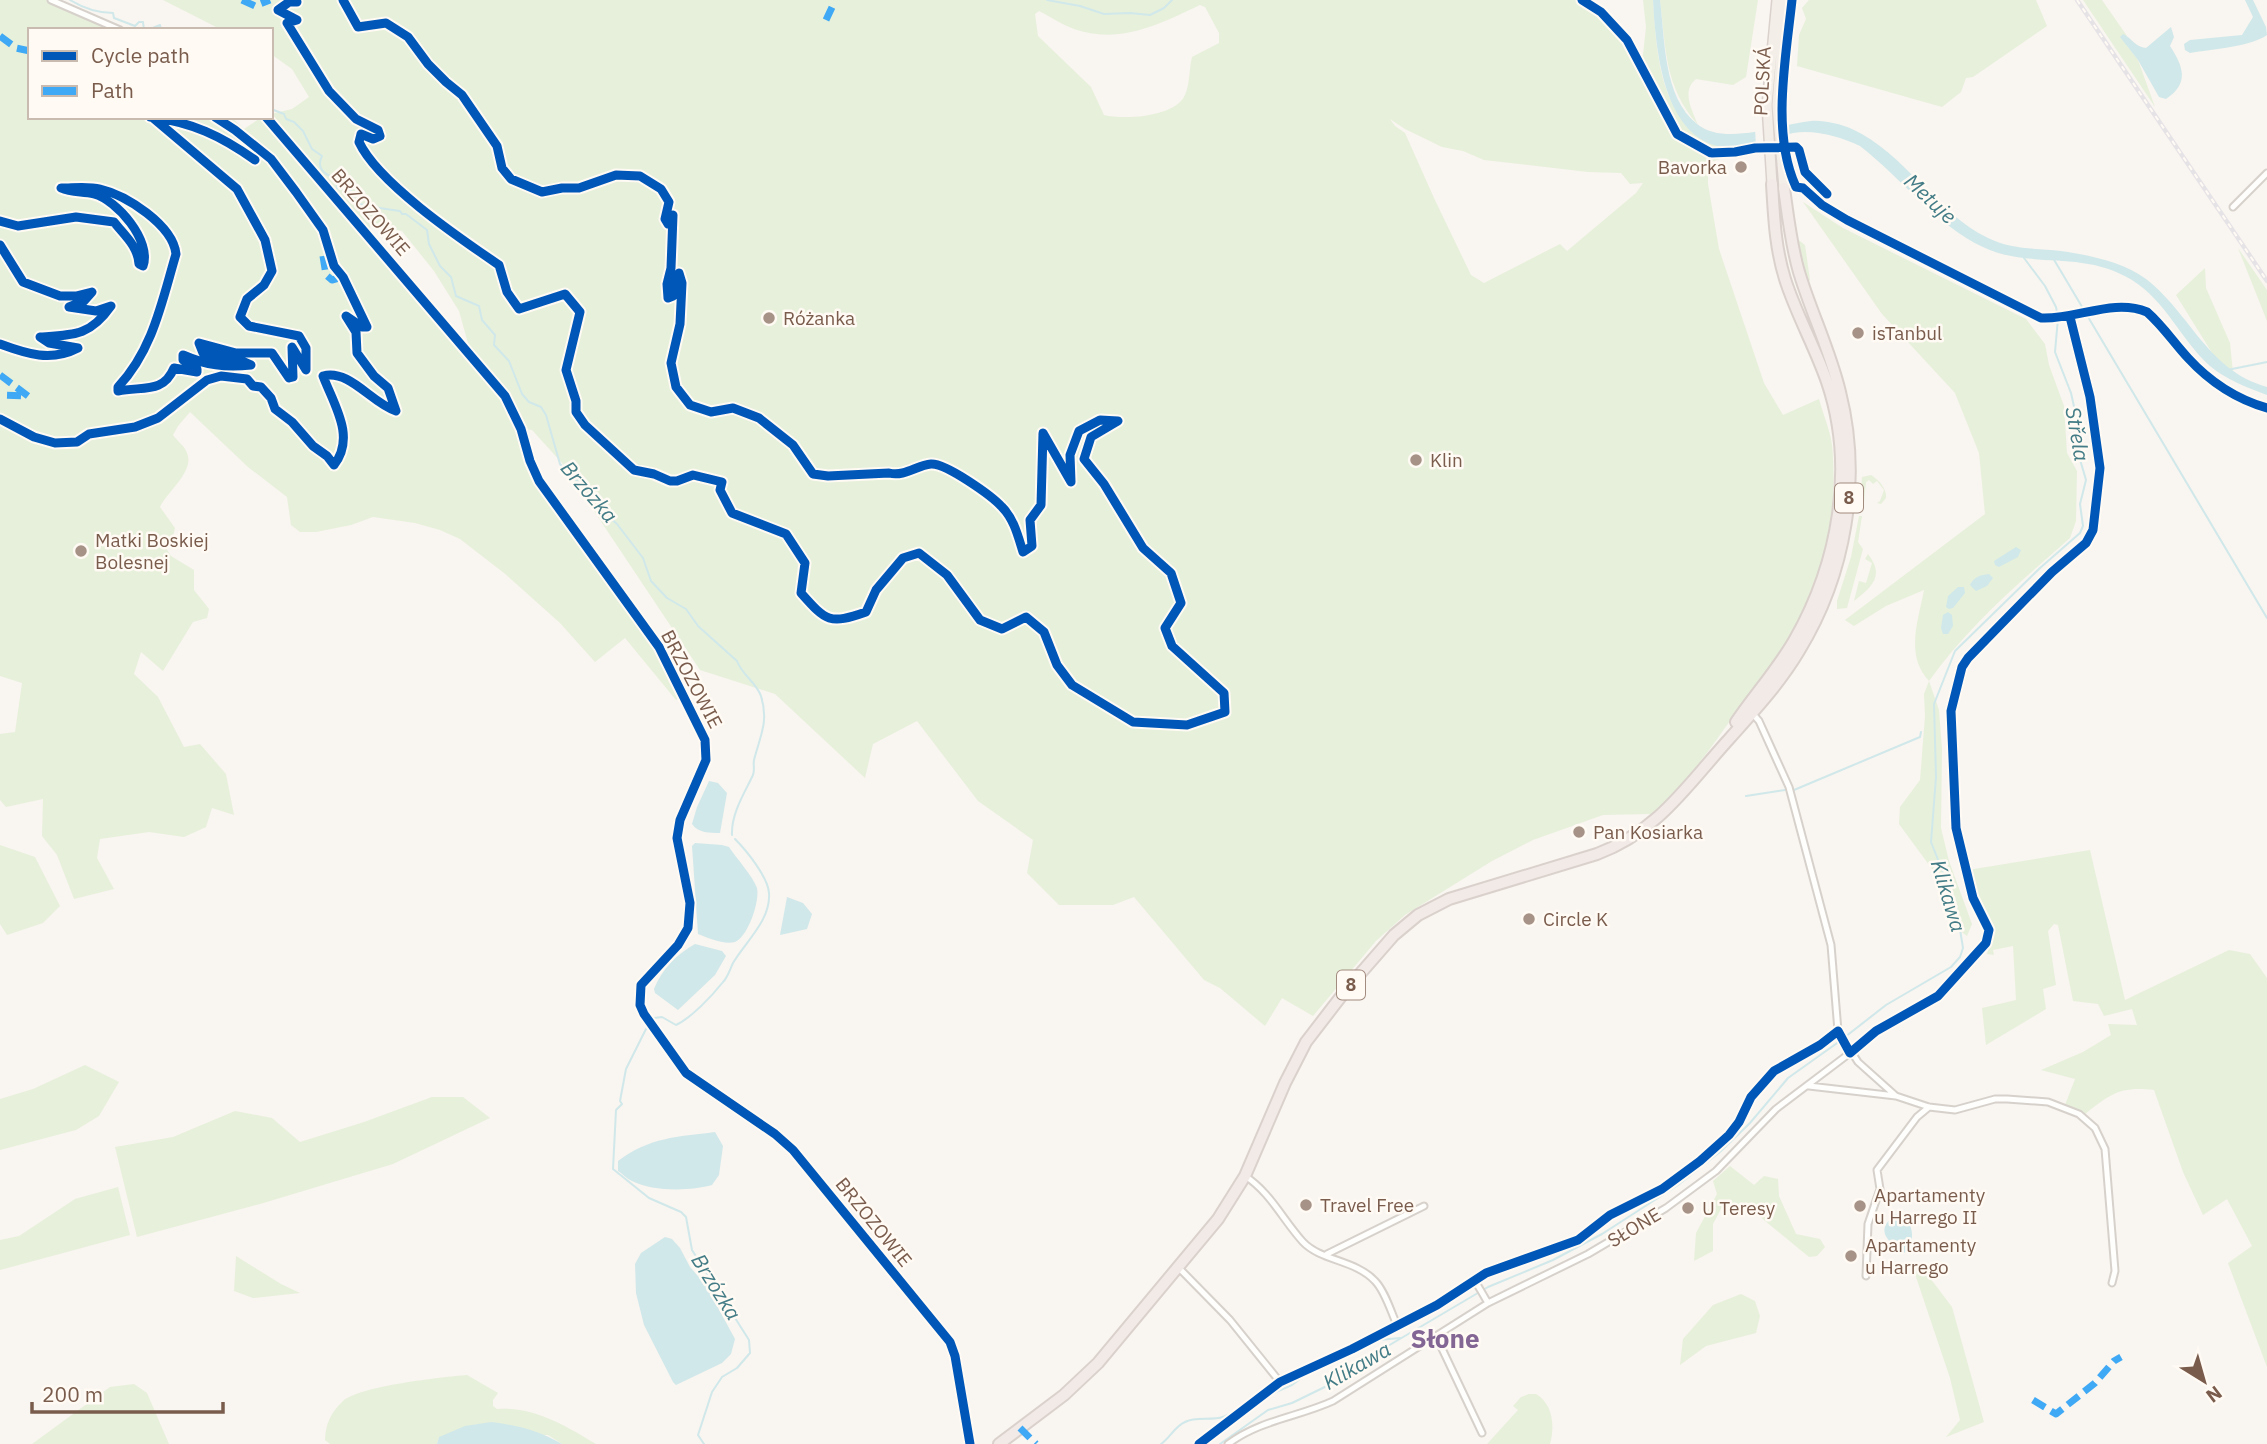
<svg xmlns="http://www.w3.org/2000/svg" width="2267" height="1444" viewBox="0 0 2267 1444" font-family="'IBM Plex Sans',sans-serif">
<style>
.green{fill:#e7f0db;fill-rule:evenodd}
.water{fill:#d0e8ea}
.pier{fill:#f9f5f0}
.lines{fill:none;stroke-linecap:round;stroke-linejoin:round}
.stream{stroke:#d0e8ea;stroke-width:2}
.street-casing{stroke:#d7d1cb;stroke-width:9}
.primary-casing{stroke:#dad1cc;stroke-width:12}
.highway-casing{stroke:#dad1cc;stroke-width:14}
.street{stroke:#fefefd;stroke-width:5}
.primary{stroke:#f3eee8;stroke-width:9}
.highway{stroke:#f2eae7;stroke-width:10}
.rail-casing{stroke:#e6e3e7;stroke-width:4.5}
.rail{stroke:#fffaf3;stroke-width:2;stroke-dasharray:5;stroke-linecap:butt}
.quiet{stroke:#3fa9f5;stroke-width:7;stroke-dasharray:14 7;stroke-linecap:butt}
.cycleway-casing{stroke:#fffaf3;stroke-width:13}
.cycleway{stroke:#0057b8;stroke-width:9}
.poi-dot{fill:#a69286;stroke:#fffaf3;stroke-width:2.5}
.labels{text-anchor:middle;stroke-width:5;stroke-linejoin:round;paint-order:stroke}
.shield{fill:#fffaf3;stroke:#a28b7f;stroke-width:2}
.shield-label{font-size:18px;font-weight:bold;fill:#7a5c4d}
.street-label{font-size:19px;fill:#7a5c4d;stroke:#fffaf3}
.poi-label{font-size:19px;fill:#7a5c4d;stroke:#fffaf3;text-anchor:start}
.water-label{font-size:21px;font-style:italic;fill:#437c86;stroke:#fffaf3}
.district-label{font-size:26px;font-weight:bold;fill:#846695;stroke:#fffaf3}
</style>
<rect width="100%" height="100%" fill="#f9f5f0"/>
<path class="green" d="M0,0h51l69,30h-90v87h201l13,12 18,-12h9v-3l21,-5 17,-12 -17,-28 -21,-15v-24h-49l-59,-30h1425l21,15 31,41 3,-1 3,-28 -3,-27h10c4,57 6,126 71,147l-4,12 -12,4v21l11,65 45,134 19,32 36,-16c4,15 11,31 13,46 6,57 -5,132 -34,181 -17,28 -40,55 -59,82 -26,37 -53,77 -88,106l-48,1 -70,25 -41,21 -87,54 -29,26 -63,75 -31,-18 -17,28 -45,-38 -16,-8 -70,-83 -21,8h-54l-32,-32 6,-33 -55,-39 -61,-80 -44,23 -8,34 -90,-84 -75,-24 -138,-207 -30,-33 -10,-1 10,51 134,186 15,31 -5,3 -51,-62 -30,24 -35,-39 -56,-50 -44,-34 -20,-9 -25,-7 -42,-6 -22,8 -35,7h-16l-9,-7 -4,-28 -39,-30 -58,-55 -12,14 -5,9c4,6 12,11 14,18 8,18 -20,39 -27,54l15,21 -2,9 -7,11 5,8 23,14v20l15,19 -2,9 -14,4 -30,49 -22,-19 -7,22 24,23 26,50 16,-3 26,30 8,41 -22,-7 -6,19 -22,10 -35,-5 -49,7 -3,19 17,31 -40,10 -17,-44 -15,-19 1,-37 -37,8 -6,-7v-66l15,-2 7,-49 -22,-7zM1200,5l5,2 14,26v10l-27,14c-3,12 -2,27 -7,38 -9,22 -61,25 -81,20l-13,-28 -53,-51 -3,-22 4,-3c12,6 22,13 35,18 45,16 86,-5 126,-24zM1390,119l15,10 37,18 21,4 21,9 104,12 33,1 9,11 13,-1 -7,10 -69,58 -7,-7 -76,39 -13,-8 -37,-77 -29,-65 -10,-7zM372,226l30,5 32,40 25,40 12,43 -106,-122z
M1660,0h98l-12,77 -13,8 -37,-6c-15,12 -4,31 2,46 -34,-39 -32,-76 -38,-125z
M1809,0h227l11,26 -74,51 -7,1 -5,14 -19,15 -145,-41 2,-31 7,-16 -4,-11z
M2083,0h19l25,36 -6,1 17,23 17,47z
M1803,202l40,26 183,91 19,25 4,21 15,41 3,47 10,18 -1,50 -6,17c-50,44 -102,88 -141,143l10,29 3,39 -1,79 8,33 23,63 -5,12 -12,-9 -20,-54 -36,-49 1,-17 20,-27 5,-64 -1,-22 5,-13c-24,-26 -11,-59 -5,-91l-38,16 -32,20 -9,-6 140,-106 -6,-61 -24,-60 -73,-79z
M1796,238l9,7 5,35 -3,3z
M2238,248l29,42v31z
M2205,268l1,20 24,55 3,30 -19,-17 -38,-61z
M1871,475c8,5 16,14 15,23l-5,6 -4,-1 3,-2 4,-11 -7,-9 -4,3 -4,-4 -3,2 -3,29 -3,-1 2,-33z
M1859,516h3l-4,26 5,7 -16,59 -10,1v-8l14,-44z
M1868,554c17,22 4,33 -14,47l5,-20 7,2 6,-20 -7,-4z
M0,845l35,12 25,49 -17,17 -36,12 -7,-11z
M2090,850l35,150 104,-50 21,4 17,24v389l-39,-104 24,-17 -25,-47 -24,16 -20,-43 -29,-82c-34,-4 -44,4 -70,25l-9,-7 -10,-3 10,-26 -34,-9 42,-18 28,-17 -3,-11 29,1 -5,-16 -28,7 -6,-12 -25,-3 -15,-76 -4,-1 -6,7 8,54 -13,4 3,20 -60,36 -4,-37 34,-8 -3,-54 -20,4 1,5 -7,-1 4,-17 -1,-12 -13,-22 -9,-33z
M85,1065l34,17 -20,34 -23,14 -76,20v-51l33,-10z
M432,1097h31l27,21 -97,46 -133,40 -123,33 -22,-90 58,-10 62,-26 37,7 28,24 64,-20z
M1730,1166l24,19 10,-9 14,3 1,17 17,38 24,5 5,8 -8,9 -8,1 -50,-41 -37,-9 -9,17v27l-19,10 2,-28 21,-39 -4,-13z
M118,1187l12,48 -130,35v-30l19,-4 56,-37z
M236,1256l45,28 19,9 -47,5 -19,-7z
M1921,1266l31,41 32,115 -38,15 14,-17 -10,-42 -37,-110z
M1741,1294l14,7 5,15 -4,17 -50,13 -26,19 3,-26 30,-34z
M467,1375l31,18 -5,7v6l4,3c36,-3 69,17 99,35h-34l-14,-9 -109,2 -2,7h-107l-5,-4c0,-15 6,-28 18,-39 16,-15 100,-24 124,-26z
M134,1384l13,9 22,51h-137l78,-57z
M1529,1394h7c17,10 19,32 14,50h-63l31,-34 -5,-4 8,-9z"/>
<path class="water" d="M1653,0h7c5,39 3,97 37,124 28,23 83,0 114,-3 13,-1 29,3 41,8 54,25 84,84 136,109 24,12 48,10 73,13 28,4 62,11 85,28 45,35 61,91 121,108v8c-19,-7 -42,-16 -57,-29 -29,-26 -44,-65 -78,-86 -50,-31 -101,-10 -149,-33 -44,-20 -83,-70 -123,-101 -19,-9 -45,-17 -67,-13 -16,4 -31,11 -47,14 -81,12 -90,-91 -93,-147z
M2245,0h8l13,27 1,8c-17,12 -55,14 -77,18l-5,-3 -1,-6 6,-4 52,-5 11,-18z
M2171,27l3,10 -4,9c13,20 20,37 -4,53l-7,-2 -21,-37 -18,-23 3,-3c9,4 12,13 23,14z
M2016,547l5,3 -3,7 -19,10 -4,-2 -1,-4z
M1989,574l4,4 -6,8 -11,5 -6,-6c4,-8 10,-10 19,-11z
M1958,587h6l1,6 -12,15 -4,1 -3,-2 2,-11z
M1948,612l4,3 1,11 -5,8h-5l-2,-6 2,-13z
M709,781l9,2 9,10 -7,40c-10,0 -22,0 -28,-9l5,-17z
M695,843l27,2 7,2c8,12 23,28 28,41 3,13 -9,49 -22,54 -11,3 -27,-4 -37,-8l-6,-88z
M787,897l16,6 9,11 -5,15 -27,6z
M695,944l27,7 4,5 -11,19 -37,35 -23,-17 -1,-4c8,-20 23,-35 41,-45z
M715,1132l8,14 -4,29 -7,10c-21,6 -59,7 -80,-4 -5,-2 -9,-7 -14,-10v-10c32,-24 59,-24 97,-29z
M1896,1214h6c12,10 14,29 2,39 -17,-13 -30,-22 -8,-39z
M665,1237l7,2 8,9 10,19 15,17 30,55 -4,15 -9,9 -46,22 -3,-3 -29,-57 -8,-32 -1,-29 6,-11z
M491,1422c26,3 49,9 71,22h-125l2,-7 26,-11z"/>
<path class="pier" d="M1785,123l2,16 -31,8 -1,-19z"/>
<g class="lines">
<path class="stream" d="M70,0c13,8 28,13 43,13l1,5 21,8 4,-4h4l1,8
M1047,0l33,6 24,8 26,-1 20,2 14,-7 8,-8
M148,30l12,-5 1,5
M271,109l13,5 2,5 8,3 9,9 9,18 10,7c-6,12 2,19 14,22l1,10 14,3 5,12c14,4 29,6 44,8l2,3h4l21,16 2,14 11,22 11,11 5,19 23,10 3,14 13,15 -1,10 15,16 13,33 7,8 12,5 5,8 14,49 49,48v5l8,7 26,34 8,23 16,17 19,11 12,17 39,35c5,14 19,21 24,35 8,26 -1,40 -7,64 -1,5 1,10 -1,15 -9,19 -22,39 -21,60
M2053,258l214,360
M2227,370l40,-8
M1794,790l126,-53 1,-5
M1746,796l39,-6
M654,1018l8,-1 14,8c15,-7 36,-29 47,-43 5,-5 7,-13 10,-19 13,-22 38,-43 36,-70 -1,-16 -23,-43 -34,-54
M646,1029l-20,40 -6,32 2,3 -6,6 -3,59 36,29 32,14 5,5 6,33 57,90 1,13 -13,15 -15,9 -10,15 -14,43 6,9
M1845,1037l41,-32 65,-38 9,-10 3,-9 -7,-43 -25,-63 5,-65 -2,-73 21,-53 85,-83 40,-35 3,-7 -3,-22 6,-24 -12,-41 1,-28 -4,-18 -16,-41 3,-34 -2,-11 -11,-21 -21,-28
M1269,1395l23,-10 16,-12 71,-33 21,-2
M1161,1444c9,-6 14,-18 24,-22 11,-6 26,-1 38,-5 14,-5 25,-16 38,-23
M1220,1444l48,-34 24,-7 43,-21 41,-29 112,-66 65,-27 49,-26 76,-49 43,-34 29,-28 38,-45 52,-37"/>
<defs>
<path id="street" d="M51,0l69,30
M266,117l239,279 16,33 9,32 9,20 120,166 46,93 1,20 -26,60 -3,18 13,65 -2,25 -10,17 -37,40 -1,20 4,9 42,59 89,61 18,16 157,192 5,14 15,88
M2233,207l34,-34
M1752,713l7,8 30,66 42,158 7,86
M1838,1031l20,31 38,34
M1809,1086l87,10 33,11 26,3 40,-11h12l41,3 31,12 16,14 10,21 10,122 -3,12
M1245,1176c25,16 38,44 58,66 18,19 53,18 72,39 10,10 16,31 22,44
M1327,1254l97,-48
M1179,1268l51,52 50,62
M1866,1276l2,-52 12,-35 -3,-19 40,-53 12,-10
M1474,1279l14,24
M1436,1336l46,97
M1199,1444l81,-62 72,-33 85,-44 49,-32 92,-33 32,-25 52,-26 38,-28 29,-26 10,-13 12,-25 23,-26 46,-26 18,-14
M1228,1444c32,-24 70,-27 105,-43l155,-98 100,-49 78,-46 50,-37 60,-62 74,-56"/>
<path id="primary" d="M1772,184l-5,-79 10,-105
M1784,188l-7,-83 8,-105"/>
<path id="highway" d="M1736,722c19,-28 42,-53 59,-83 43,-76 61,-172 32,-257 -12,-35 -31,-68 -42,-103 -10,-32 -11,-63 -13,-95
M999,1444l65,-49 34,-32 120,-144 27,-43 40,-93 21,-41 40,-52 48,-55 24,-20 31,-16 148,-45c62,-23 91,-70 133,-116 25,-28 50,-55 69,-87 47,-77 63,-172 41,-259 -10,-42 -29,-80 -41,-120 -8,-27 -11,-56 -15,-84"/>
</defs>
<use href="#street" class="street-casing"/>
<use href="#primary" class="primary-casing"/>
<use href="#highway" class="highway-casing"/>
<use href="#street" class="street"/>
<use href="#primary" class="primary"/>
<use href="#highway" class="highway"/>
<defs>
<path id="rail" d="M2077,0l190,281"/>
</defs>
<use href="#rail" class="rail-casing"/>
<use href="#rail" class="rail"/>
<path class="quiet" d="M242,0l13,6 15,-6
M826,20l9,-19
M0,36l16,12 14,3
M323,256l3,19 6,5 11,-3
M0,375l28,21 -28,-1
M2033,1400l23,14 39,-31 19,-22 7,-4
M1020,1428l16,16"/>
<defs>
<path id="cycleway" d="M295,0l2,2h-8l-11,8 19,10 -10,3 42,68 27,28 22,11 2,6 -7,3 -12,-5 -2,8c19,41 102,97 140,123l8,27 12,17 46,-15 15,18 -14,58 10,31v11l9,13 49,45 20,4 16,7h7l16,-6 29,7 -2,8 12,23 54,21 19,29 -4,30c25,28 28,32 65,19l10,-22 27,-32 16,-5 28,22 33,45 22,9 24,-12 18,15 13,33 15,20 61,37 54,3 38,-13 -1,-19 -52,-47 -7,-18 16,-25 -10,-30 -28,-25 -39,-64 -20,-25 7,-22 27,-16 -18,-1 -21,11 -9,24 1,27 -28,-49 -2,72 -11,15 2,26 -9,6c-5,-16 -9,-33 -21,-45 -10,-11 -56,-44 -71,-43 -14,1 -26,13 -42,9l-61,3 -15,-2 -20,-29 -34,-27 -26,-10 -22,4 -21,-7 -14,-18 -5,-24 9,-39 2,-41 -3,-10 -6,6v17l-5,2 -1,-14 4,-16 2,-53 -5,9 -3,-5 4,-17 -8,-13 -21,-13 -24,-1 -37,13h-17l-20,4 -31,-13 -9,-11 -5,-22 -35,-51 -16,-13 -18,-18 -20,-27 -22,-14 -28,4 -15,-27
M1582,0l19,12 26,28 50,94 34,19 24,-1 20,-4 41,-1 3,3 6,22 22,22
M1792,0c-6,57 -21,133 4,187l7,1 19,17 25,15 194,98c35,2 72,-20 106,-6 16,14 27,31 41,46 22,24 48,41 79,50
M150,117c42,5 71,19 105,43
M266,117l239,279 16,33 9,32 9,20 120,166 46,93 1,20 -26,60 -3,18 13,65 -2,25 -10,17 -37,40 -1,20 4,9 42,59 89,61 18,16 157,192 5,14 15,88
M0,221l18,5 58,-9 38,5c10,13 24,24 25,42l4,2c9,-25 -26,-66 -49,-72 -11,-3 -22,-1 -33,-6 12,0 27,-2 39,1 26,6 73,36 76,65 -14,47 -23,96 -58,133v4c25,-5 45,3 56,-23l23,4v-3l-14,-9v-5c23,10 42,13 68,10 -14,-8 -32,-7 -48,-12l-4,-10 37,10h36l17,25 4,-1 -1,-30 14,23v-22l-7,-12 -50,-10 -9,-9 7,-18 17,-14 8,-14 -7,-31 -28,-51 -85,-72
M0,245l23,37 37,14h16l16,-4 -8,9 -15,6 27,4 15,-5c-21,30 -37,29 -71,31l9,6 29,5c-27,14 -51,6 -78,-4
M0,419l34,18 21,6 22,-1 12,-8 46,-7 23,-9 49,-38 14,-4 26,3 6,7 8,1 10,11 4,11 17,13 21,24 14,10 7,9c22,-28 0,-60 -11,-89 27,-7 48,27 73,35l-8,-23 -14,-12 -17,-23 -1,-21 -10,-16 16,11h5l-24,-50 -9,-11 -11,-36 -27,-38 -25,-33 -36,-29 -20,-13
M1199,1444l81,-62 72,-33 85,-44 49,-32 92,-33 32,-25 52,-26 38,-28 29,-26 10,-13 12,-25 23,-26 46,-26 18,-14 12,22 26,-22 62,-35 48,-53 3,-13 -16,-32 -17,-70 -5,-117 11,-44 6,-9 84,-86 34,-29 7,-13 7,-62 -10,-71 -20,-80"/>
</defs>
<use href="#cycleway" class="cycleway-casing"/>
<use href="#cycleway" class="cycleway"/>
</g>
<g class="poi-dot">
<circle cx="1741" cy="167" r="7"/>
<circle cx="769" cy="318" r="7"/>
<circle cx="1858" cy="333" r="7"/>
<circle cx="1416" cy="460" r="7"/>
<circle cx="81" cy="551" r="7"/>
<circle cx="1579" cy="832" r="7"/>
<circle cx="1529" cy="919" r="7"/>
<circle cx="1306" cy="1205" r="7"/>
<circle cx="1860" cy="1206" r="7"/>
<circle cx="1688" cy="1208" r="7"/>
<circle cx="1851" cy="1256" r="7"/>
</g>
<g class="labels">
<g class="shield">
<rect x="1835" y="483.5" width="28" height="29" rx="5"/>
<rect x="1337" y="970.5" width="28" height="29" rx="5"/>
</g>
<g class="shield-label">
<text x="1849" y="504">8</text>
<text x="1351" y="991">8</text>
</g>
<g class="street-label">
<text transform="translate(1762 81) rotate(-87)" y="7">POLSKÁ</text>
<text transform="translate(371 212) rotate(49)" y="7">BRZOZOWIE</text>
<text transform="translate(692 679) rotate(62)" y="7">BRZOZOWIE</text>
<text transform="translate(874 1222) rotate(51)" y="7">BRZOZOWIE</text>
<text transform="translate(1634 1227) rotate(-31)" y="7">SŁONE</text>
</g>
<g class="poi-label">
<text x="1727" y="174" text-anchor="end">Bavorka</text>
<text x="783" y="325">Różanka</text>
<text x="1872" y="340">isTanbul</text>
<text x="1430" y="467">Klin</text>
<text x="95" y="547">Matki Boskiej<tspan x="95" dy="22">Bolesnej</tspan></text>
<text x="1593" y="839">Pan Kosiarka</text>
<text x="1543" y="926">Circle K</text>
<text x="1874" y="1202">Apartamenty<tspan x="1874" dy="22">u Harrego II</tspan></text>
<text x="1320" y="1212">Travel Free</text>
<text x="1702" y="1215">U Teresy</text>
<text x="1865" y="1252">Apartamenty<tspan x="1865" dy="22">u Harrego</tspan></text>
</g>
<g class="water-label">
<text transform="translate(1930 199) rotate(43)" y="7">Metuje</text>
<text transform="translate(2077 434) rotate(80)" y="7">Střela</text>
<text transform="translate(589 492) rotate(49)" y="7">Brzózka</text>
<text transform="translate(1948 896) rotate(73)" y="7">Klikawa</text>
<text transform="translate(716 1287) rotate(58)" y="7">Brzózka</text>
<text transform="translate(1357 1366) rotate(-30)" y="7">Klikawa</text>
</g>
<g class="district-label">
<text x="1445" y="1348">Słone</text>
</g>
</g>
<rect x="28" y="28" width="245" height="91" fill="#fffaf3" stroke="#cabbb1" stroke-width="2"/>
<rect x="42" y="51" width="35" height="10" fill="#0057b8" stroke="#cabbb1" stroke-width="2"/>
<text x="91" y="63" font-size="21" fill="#7a5c4d">Cycle path</text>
<rect x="42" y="86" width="35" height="10" fill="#3fa9f5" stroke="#cabbb1" stroke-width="2"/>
<text x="91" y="98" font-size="21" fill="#7a5c4d">Path</text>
<g transform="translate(2204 1381) rotate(143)" stroke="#fffaf3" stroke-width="5" paint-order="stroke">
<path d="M0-5L12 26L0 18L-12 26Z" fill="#7a5c4d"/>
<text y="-10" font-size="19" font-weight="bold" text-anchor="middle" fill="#7a5c4d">N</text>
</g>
<path d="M32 1402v10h191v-10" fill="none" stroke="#7a5c4d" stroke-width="3.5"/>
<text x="42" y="1402" font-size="21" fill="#7a5c4d" stroke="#fffaf3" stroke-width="5" paint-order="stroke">200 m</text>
</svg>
